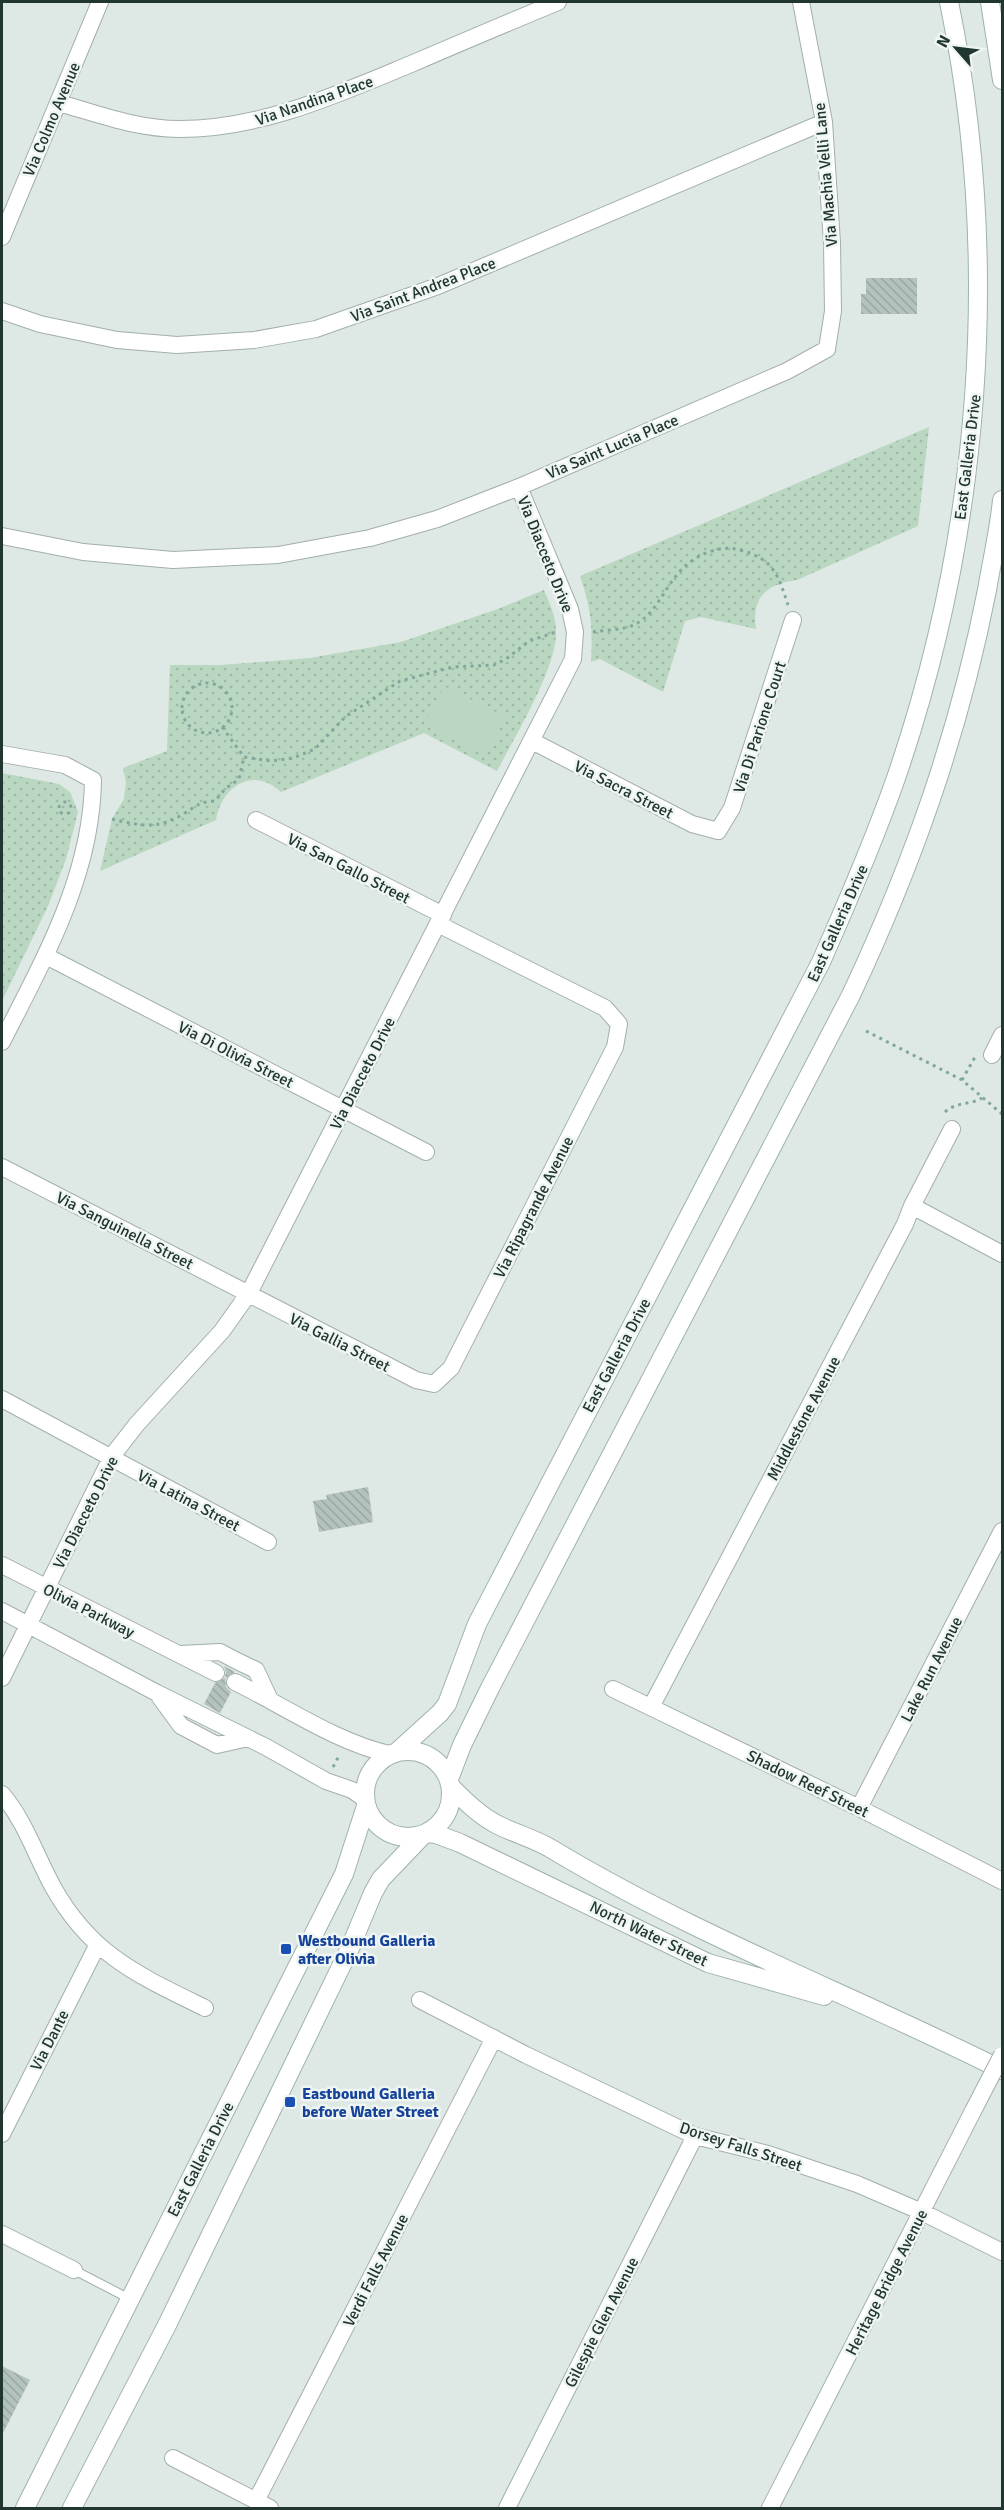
<svg xmlns="http://www.w3.org/2000/svg" width="1004" height="2510" viewBox="0 0 1004 2510" font-family="Signika,sans-serif">
<style>
.park{fill:url(#park-dots)}
.pitch{fill:#b9d7c1}
.building{fill:url(#building-back-hatch)}
.lines{fill:none;stroke-linecap:round;stroke-linejoin:round}
.lane-casing{stroke:#a2afaa;stroke-width:10}
.street-casing{stroke:#a2afaa;stroke-width:18}
.secondary-casing{stroke:#9fb2ab;stroke-width:20}
.path{stroke:#82a89d;stroke-width:3;stroke-dasharray:3 4.5;stroke-linecap:butt}
.lane{stroke:#fff;stroke-width:8}
.street{stroke:#fff;stroke-width:16}
.secondary{stroke:#fff;stroke-width:18}
.street-bridge-casing{stroke:#a2afaa;stroke-width:18;stroke-linecap:butt}
.street-bridge{stroke:#fff;stroke-width:16}
.transit-dot{fill:#1a4fb4;stroke:#eef5f2;stroke-width:2}
.labels{text-anchor:middle;stroke-width:5;stroke-linejoin:round;paint-order:stroke}
.street-label{font-size:16px;fill:#213630;stroke:#eef5f2}
.transit-label{font-size:16px;font-weight:bold;fill:#164399;stroke:#eef5f2;text-anchor:start}
</style>
<defs>
<pattern id="park-dots" width="8" height="8" patternUnits="userSpaceOnUse" patternTransform="scale(1.5)"><rect width="8" height="8" fill="#b9d7c1"/><path d="M2 2h.1M6 6h.1" fill="none" stroke="#9fb9a6" stroke-width="1.8" stroke-linecap="round"/></pattern>
<pattern id="building-back-hatch" width="6" height="6" patternUnits="userSpaceOnUse" patternTransform="scale(1.5)"><rect width="6" height="6" fill="#b4c2bd"/><path d="M-1 5l2 2M0 0l6 6M5-1l2 2" fill="none" stroke="#9aa7a3"/></pattern>
</defs>
<rect width="100%" height="100%" fill="#dee8e4"/>
<path class="park" d="M929,427l-11,99 -121,54c-30,4 -46,17 -41,49l-55,-12 -16,4 -22,71 -63,-33 -9,3c2,-36 0,-53 -11,-86z
M544,590c6,14 13,29 12,45 -2,38 -40,99 -59,136l-73,-38 -143,59c-28,-27 -60,-5 -65,28l-116,51 12,-52 12,-20 2,-17 -3,-14 44,-17 3,-86h51l89,-7 91,-16 94,-32z
M2,773l57,11 11,8 8,20 -12,47 -18,47 -46,95z"/>
<path class="pitch" d="M444,686l62,31 -20,39 -62,-31z"/>
<path class="building" d="M866,278h51v36h-56v-20h5z
M368,1487l5,35 -54,10 -6,-31 14,-2 -1,-4z
M224,1666l11,6 -10,6 1,9 5,5 -11,21 -16,-9 11,-21 10,-5 1,-6z
M2,2366l28,14 -28,55z"/>
<g class="lines">
<defs>
<path id="lane" d="M74,2270l56,29"/>
<path id="street" d="M59,103c39,11 78,26 120,26 82,0 157,-34 232,-65 49,-21 98,-42 147,-62
M2,237l98,-235
M2,311l38,13 77,16 60,5 77,-5 62,-11 122,-43 386,-164
M2,536l81,16 90,8 105,-5 92,-17 67,-19 82,-32 268,-116 40,-22 6,-38 -1,-68 -8,-121 -23,-120
M532,741l160,83 26,7 14,-23 61,-188
M2,754l63,11 28,15c-1,95 -49,179 -91,262
M256,820l187,95
M46,956l380,196
M992,1055l10,-20
M2,1167l414,213 18,4 17,-16 164,-321 4,-23 -14,-16 -167,-84
M912,1206l90,48
M2,1399l266,143
M2,1565l214,108
M2,1611l155,82 109,54 60,34 26,9 13,9
M181,1654l39,-2 17,9 19,9 14,30
M2,1678l110,-222 25,-32 85,-93 27,-38 324,-634 2,-27 -5,-23 -51,-122
M235,1682c49,24 101,60 154,72
M613,1689l246,119 143,73
M159,1696l22,30 36,19 31,-7
M651,1707l254,-483 7,-18 40,-77
M2,1794c23,27 34,62 51,93 38,68 85,88 152,121
M859,1808l143,-277
M420,2000l106,55 169,81 73,18 89,30 65,28 80,40
M2,2134l95,-188
M2,2234l72,36
M173,2458l97,50
M256,2501l238,-463
M507,2508l188,-372
M770,2508l203,-397"/>
<path id="secondary" d="M990,2l12,78
M365 1794a43 43 0 1 1 86 0a43 43 0 1 1-86 0Z
M397,1752l43,-39 7,-9 30,-80 344,-662c27,-61 53,-121 75,-184 85,-247 106,-520 53,-776
M449,1779l13,-34 28,-57 361,-693c62,-132 108,-262 136,-405 5,-30 12,-59 15,-90
M451,1787c14,14 30,30 49,39 17,8 34,13 50,22 144,87 302,147 452,222
M427,1833l9,1 24,9 248,120 116,33
M25,2508l319,-634 22,-68
M72,2508l95,-183 183,-377 23,-55 8,-14 43,-45"/>
</defs>
<use href="#lane" class="lane-casing"/>
<use href="#street" class="street-casing"/>
<use href="#secondary" class="secondary-casing"/>
<path class="path" d="M593,632c13,-2 29,-2 41,-7 31,-15 32,-58 75,-73 12,-4 19,-5 31,-2 34,9 38,25 48,55
M182 708a25 25 0 1 1 50 0a25 25 0 1 1-50 0Z
M222,727l22,30 27,4 22,-3 22,-9 30,-32 55,-36 53,-14 41,-2 12,-6 23,-18 27,-9
M59 808a6 6 0 1 1 12 0a6 6 0 1 1-12 0Z
M112,819c29,7 46,11 73,-6 13,-8 14,-11 30,-12l10,-12 14,-10 5,-22
M866,1031l96,49 40,34
M962,1080l13,-23
M945,1112c11,-10 25,-7 37,-14
M333,1767l7,-13
M2,2463h1"/>
<use href="#lane" class="lane"/>
<use href="#street" class="street"/>
<use href="#secondary" class="secondary"/>
<defs>
<path id="street-bridge" d="M973,2111l29,-56"/>
</defs>
<use href="#street-bridge" class="street-bridge-casing"/>
<use href="#street-bridge" class="street-bridge"/>
</g>
<g class="transit-dot">
<rect x="280" y="1943" width="12" height="12" rx="3"/>
<rect x="284" y="2096" width="12" height="12" rx="3"/>
</g>
<g class="labels">
<g class="street-label">
<text transform="translate(314 100) rotate(-19)" y="6">Via Nandina Place</text>
<text transform="translate(51 119) rotate(-67)" y="6">Via Colmo Avenue</text>
<text transform="translate(825 175) rotate(-95)" y="6">Via Machia Velli Lane</text>
<text transform="translate(423 289) rotate(-21)" y="6">Via Saint Andrea Place</text>
<text transform="translate(612 446) rotate(-23)" y="6">Via Saint Lucia Place</text>
<text transform="translate(967 457) rotate(-83)" y="6">East Galleria Drive</text>
<text transform="translate(546 554) rotate(68)" y="6">Via Diacceto Drive</text>
<text transform="translate(759 727) rotate(-72)" y="6">Via Di Parione Court</text>
<text transform="translate(624 789) rotate(27)" y="6">Via Sacra Street</text>
<text transform="translate(349 868) rotate(27)" y="6">Via San Gallo Street</text>
<text transform="translate(837 923) rotate(-66)" y="6">East Galleria Drive</text>
<text transform="translate(236 1054) rotate(27)" y="6">Via Di Olivia Street</text>
<text transform="translate(362 1073) rotate(-63)" y="6">Via Diacceto Drive</text>
<text transform="translate(533 1207) rotate(-63)" y="6">Via Ripagrande Avenue</text>
<text transform="translate(125 1230) rotate(27)" y="6">Via Sanguinella Street</text>
<text transform="translate(340 1342) rotate(27)" y="6">Via Gallia Street</text>
<text transform="translate(616 1355) rotate(-62)" y="6">East Galleria Drive</text>
<text transform="translate(803 1418) rotate(-62)" y="6">Middlestone Avenue</text>
<text transform="translate(189 1500) rotate(28)" y="6">Via Latina Street</text>
<text transform="translate(85 1512) rotate(-63)" y="6">Via Diacceto Drive</text>
<text transform="translate(89 1610) rotate(27)" y="6">Olivia Parkway</text>
<text transform="translate(931 1669) rotate(-63)" y="6">Lake Run Avenue</text>
<text transform="translate(808 1783) rotate(26)" y="6">Shadow Reef Street</text>
<text transform="translate(649 1933) rotate(26)" y="6">North Water Street</text>
<text transform="translate(49 2040) rotate(-63)" y="6">Via Dante</text>
<text transform="translate(741 2146) rotate(18)" y="6">Dorsey Falls Street</text>
<text transform="translate(200 2159) rotate(-63)" y="6">East Galleria Drive</text>
<text transform="translate(375 2270) rotate(-63)" y="6">Verdi Falls Avenue</text>
<text transform="translate(886 2282) rotate(-63)" y="6">Heritage Bridge Avenue</text>
<text transform="translate(601 2322) rotate(-63)" y="6">Gilespie Glen Avenue</text>
</g>
<g class="transit-label">
<text x="298" y="1946">Westbound Galleria<tspan x="298" dy="18">after Olivia</tspan></text>
<text x="302" y="2099">Eastbound Galleria<tspan x="302" dy="18">before Water Street</tspan></text>
</g>
</g>
<rect width="1004" height="2510" fill="none" stroke="#213630" stroke-width="6"/>
<g transform="translate(956 48) rotate(298)" stroke="#eef5f2" stroke-width="4.5" paint-order="stroke">
<path d="M0-4.5L10 22L0 15L-10 22Z" fill="#213630"/>
<text y="-9" font-size="16" font-weight="bold" text-anchor="middle" fill="#213630">N</text>
</g>
</svg>
